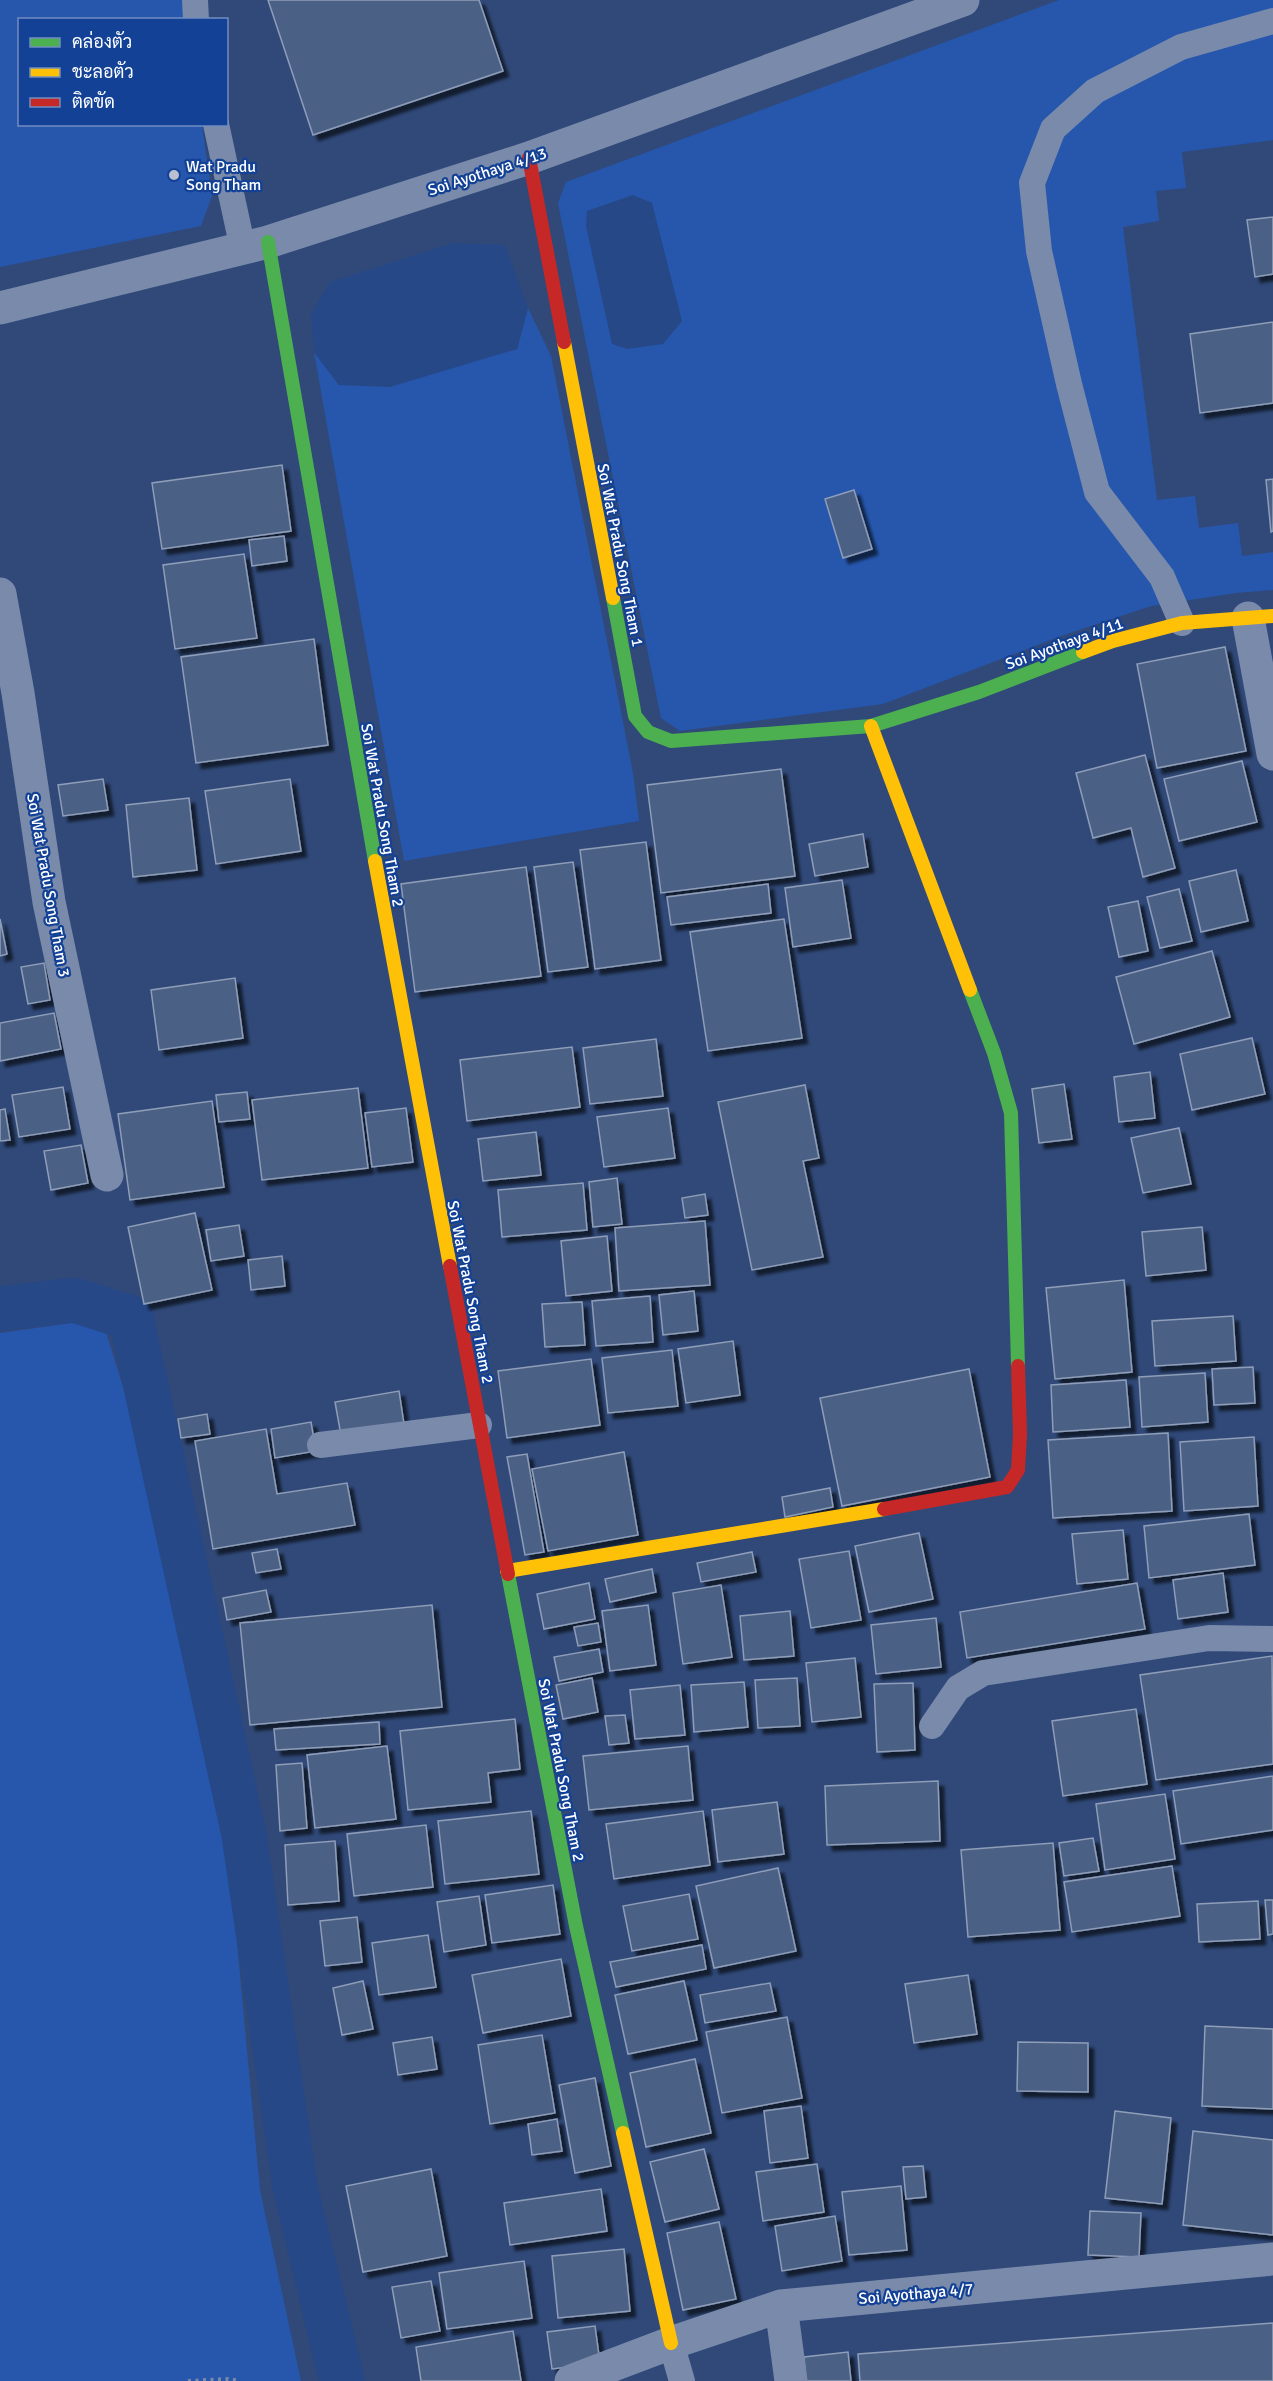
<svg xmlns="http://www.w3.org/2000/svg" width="1273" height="2381" viewBox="0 0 1273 2381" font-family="Signika,Sarabun,sans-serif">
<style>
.green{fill:#2657ad}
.water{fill:#264887}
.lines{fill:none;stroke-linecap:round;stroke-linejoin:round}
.canal{stroke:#264887;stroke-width:45}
.building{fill:#4c6085;stroke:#8e9db8;stroke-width:1.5;filter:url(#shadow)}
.path{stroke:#798aab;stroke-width:4;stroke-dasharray:3 4.5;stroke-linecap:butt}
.lane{stroke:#798aab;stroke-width:26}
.street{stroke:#798aab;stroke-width:33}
.fast{stroke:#4caf50;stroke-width:14}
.slow{stroke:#ffc107;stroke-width:14}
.jam{stroke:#c62828;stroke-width:14}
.poi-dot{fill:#b7bfd0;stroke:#124196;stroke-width:2}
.labels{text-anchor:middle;stroke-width:4.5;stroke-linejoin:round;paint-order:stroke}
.poi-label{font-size:16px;fill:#fff;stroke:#124196;text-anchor:start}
.street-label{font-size:16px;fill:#fff;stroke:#124196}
</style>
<defs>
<filter id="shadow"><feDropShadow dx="5.5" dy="5.5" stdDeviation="1.5" flood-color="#0009"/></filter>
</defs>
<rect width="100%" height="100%" fill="#304978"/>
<path class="green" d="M0,0h184l3,19 -167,1v104l182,1 10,71 -11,30 -201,41z
M1059,0h214v140l-91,12 4,36 -30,3 3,30 -36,6 34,273 38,-4 4,32 39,-5 4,33 31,-4v38l-37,3 -85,13 -87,29 -181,69 -203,27 -19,-13 -103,-515 8,-21z
M528,308l23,48 82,417 6,48 -235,40 -90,-509 25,33 178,-36z
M79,1322l27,10 54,174 67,329 33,355 41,191h-301v-1048z"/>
<path class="water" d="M633,195l19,8 30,118 -19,23 -36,5 -15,-5 -26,-118 1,-15z
M453,243l52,2 23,63 -11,41 -127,38 -51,-2 -25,-33 -3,-38 19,-32z"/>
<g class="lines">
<path class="canal" d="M0,1309l74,-9 57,18 113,517 51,352 47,194"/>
</g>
<path class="building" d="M268,0h211l24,71 -190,64z
M1273,217v57l-18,3 -8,-57z
M1273,322v81l-73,10 -10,-79z
M282,465l9,66 -129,18 -10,-66z
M1273,479v52l-2,1 -5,-52z
M854,490l18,59 -29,9 -18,-59z
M284,536l3,25 -35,5 -3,-26z
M244,554l13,84 -82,11 -12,-84z
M314,639l14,106 -132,18 -15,-106z
M1225,647l21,104 -89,17 -20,-104z
M1145,755l30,113 -32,9 -12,-49 -38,10 -17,-65z
M1242,761l15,61 -78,19 -15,-62z
M781,769l14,107 -134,17 -14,-108z
M103,779l5,31 -45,6 -5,-31z
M290,779l11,72 -85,13 -11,-73z
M189,798l8,72 -64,7 -7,-72z
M863,834l5,33 -53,9 -6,-32z
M646,842l15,118 -66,9 -15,-119z
M573,862l15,105 -40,5 -14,-105z
M526,867l15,109 -126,16 -14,-108z
M1236,870l12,51 -47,11 -12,-51z
M842,880l9,58 -58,9 -8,-59z
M768,884l3,29 -100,12 -4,-28z
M1179,889l13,52 -32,7 -13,-51z
M1138,901l10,50 -29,6 -11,-50z
M0,919l7,35 -7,2z
M784,919l18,119 -94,13 -18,-119z
M1212,951l18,66 -96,27 -18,-67z
M44,963l6,37 -22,4 -7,-37z
M235,978l8,60 -84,12 -8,-60z
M54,1013l7,36 -61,12v-38z
M1252,1038l13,56 -73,16 -12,-56z
M656,1039l7,57 -73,8 -7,-56z
M572,1047l8,60 -113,14 -7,-61z
M1150,1072l5,46 -36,4 -5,-45z
M1064,1084l8,55 -33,4 -7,-54z
M805,1085l14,73 -16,3 20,96 -71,13 -34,-168z
M63,1087l7,42 -51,8 -7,-42z
M358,1088l10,80 -106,12 -10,-80z
M247,1092l3,27 -31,3 -3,-27z
M212,1101l12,86 -94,13 -12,-86z
M406,1108l7,54 -41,5 -7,-54z
M668,1108l7,50 -71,9 -7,-50z
M5,1109l5,31 -10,1v-31z
M1179,1128l12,56 -48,9 -12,-55z
M536,1132l5,43 -58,6 -5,-42z
M81,1145l7,38 -37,7 -7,-39z
M617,1178l5,46 -29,3 -4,-45z
M583,1183l4,47 -85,7 -4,-47z
M705,1194l3,21 -23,3 -3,-20z
M195,1213l17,77 -68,14 -16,-77z
M705,1221l5,64 -91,6 -4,-63z
M239,1225l5,31 -33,5 -5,-31z
M1202,1227l4,43 -60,6 -4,-44z
M607,1236l5,55 -46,5 -5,-55z
M282,1256l3,30 -34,4 -3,-30z
M1124,1280l8,92 -77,7 -9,-91z
M694,1291l4,40 -35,4 -4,-40z
M650,1296l3,46 -57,4 -4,-45z
M582,1302l3,43 -40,2 -3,-43z
M1233,1316l3,45 -81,5 -3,-45z
M733,1341l7,54 -54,8 -8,-54z
M672,1350l6,56 -70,7 -6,-55z
M591,1359l9,66 -93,13 -9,-67z
M1253,1367l2,36 -41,2 -2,-36z
M969,1369l21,108 -148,29 -22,-108z
M1205,1373l3,49 -66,5 -3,-50z
M1126,1380l4,47 -77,5 -2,-47z
M399,1391l6,40 -63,10 -7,-39z
M207,1414l3,20 -29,4 -3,-19z
M311,1422l5,29 -41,7 -4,-29z
M266,1429l11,65 70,-11 8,42 -142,24 -18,-108z
M1168,1433l4,78 -119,7 -5,-78z
M1254,1437l4,69 -74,5 -4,-69z
M624,1452l14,83 -90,16 -16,-82z
M527,1454l17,98 -19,3 -18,-98z
M830,1488l3,19 -48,10 -3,-20z
M1249,1514l6,51 -106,13 -5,-52z
M1123,1530l5,49 -51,5 -5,-50z
M919,1533l14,66 -64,13 -14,-66z
M277,1549l4,20 -25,4 -4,-20z
M849,1551l12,69 -50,8 -12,-69z
M752,1552l4,20 -55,10 -4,-19z
M652,1569l4,23 -46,10 -5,-23z
M1223,1573l5,39 -50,7 -5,-39z
M589,1583l6,36 -51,10 -7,-35z
M1137,1583l8,46 -178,29 -7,-46z
M721,1585l11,72 -49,7 -10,-71z
M266,1590l5,22 -44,8 -4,-22z
M432,1605l10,102 -192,18 -10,-102z
M648,1605l8,60 -46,6 -8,-60z
M790,1611l4,45 -50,4 -4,-44z
M936,1618l5,49 -65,7 -5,-49z
M598,1623l3,19 -23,4 -4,-19z
M599,1649l4,23 -44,9 -5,-24z
M1272,1656l1,108 -117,16 -16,-105z
M855,1658l6,59 -49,5 -6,-59z
M592,1678l6,34 -35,7 -7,-34z
M797,1678l3,48 -42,2 -3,-48z
M744,1682l4,45 -54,5 -3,-47z
M913,1683l2,67 -38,2 -3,-68z
M680,1685l5,50 -50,4 -5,-49z
M1136,1709l11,75 -84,12 -11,-75z
M625,1715l4,28 -20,2 -4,-29z
M515,1719l5,50 -32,4 3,29 -83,8 -8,-79z
M379,1722l1,22 -104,6 -2,-21z
M387,1746l9,73 -81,9 -8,-73z
M688,1746l5,54 -104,10 -6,-54z
M302,1763l5,65 -27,3 -4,-66z
M1273,1776v54l-92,14 -8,-53z
M938,1781l2,60 -113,4 -2,-59z
M1165,1794l10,65 -70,11 -9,-66z
M777,1802l7,52 -66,8 -6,-52z
M531,1811l8,63 -94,10 -7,-63z
M703,1811l7,54 -96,14 -8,-55z
M426,1825l7,62 -79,9 -7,-62z
M1093,1838l6,33 -35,5 -5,-33z
M335,1841l4,60 -51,4 -3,-60z
M1053,1843l7,87 -92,7 -7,-87z
M1172,1866l8,50 -108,16 -8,-50z
M778,1868l18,83 -82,17 -18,-82z
M553,1885l7,49 -68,9 -7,-48z
M689,1894l9,45 -66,12 -9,-45z
M479,1896l7,49 -42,7 -7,-50z
M1265,1900h8v34l-5,1z
M1258,1901l2,38 -61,3 -2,-38z
M357,1917l5,45 -37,4 -5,-45z
M428,1935l8,52 -57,8 -7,-52z
M702,1945l4,24 -90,18 -6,-25z
M561,1959l10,57 -88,17 -11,-58z
M968,1975l9,59 -63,9 -9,-59z
M363,1981l10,48 -31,6 -9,-47z
M684,1981l13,59 -69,14 -13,-59z
M770,1983l6,28 -71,12 -5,-28z
M787,2017l15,81 -80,15 -16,-81z
M1205,2026l68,3v80l-71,-3z
M542,2035l13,78 -65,11 -12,-79z
M432,2037l5,32 -39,6 -5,-32z
M1018,2042l70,1v49l-71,-1z
M695,2059l16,74 -65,14 -16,-74z
M595,2078l16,88 -36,7 -16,-88z
M801,2106l7,52 -38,5 -6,-52z
M1115,2111l56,7 -9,86 -57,-6z
M557,2119l5,32 -30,4 -4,-31z
M1193,2131l80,9v95l-90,-10z
M704,2149l15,60 -54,13 -15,-60z
M817,2164l7,48 -61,9 -7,-49z
M923,2166l3,31 -20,2 -3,-32z
M431,2169l16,87 -84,16 -17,-86z
M901,2186l6,64 -58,5 -7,-63z
M601,2189l6,42 -97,14 -6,-42z
M1090,2211l51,2 -2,44 -51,-2z
M835,2216l7,45 -60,10 -7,-45z
M719,2222l17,77 -53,11 -16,-77z
M624,2249l6,62 -72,7 -6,-62z
M524,2261l8,57 -85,11 -8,-56z
M431,2281l9,50 -39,7 -9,-51z
M1273,2323v58h-413l-2,-27z
M595,2326l5,37 -48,6 -5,-37z
M513,2331l8,50h-100l-5,-34z
M848,2352l3,29h-45l-2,-24z"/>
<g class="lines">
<path class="path" d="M188,2381l40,-2 12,2"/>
<path class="lane" d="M195,0l1,20
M216,124l27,125
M1182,623l-20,-46 -65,-85 -28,-108 -30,-133 -7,-68 21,-54 42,-38 86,-44 92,-26
M320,1445l159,-20
M932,1726l26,-38 25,-15 226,-35 64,1
M671,2343l11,38"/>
<path class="street" d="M0,308l268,-66 261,-84 434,-158
M0,594l18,99 31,209 58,273
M1248,618l25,136
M781,2306l10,75
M571,2381l100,-38 110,-37 492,-47"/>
<path class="fast" d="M268,242l107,619
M613,598l22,118 13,16 23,9 200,-15 108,-34 104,-40
M970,990l24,63 17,60 7,253
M508,1574l68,352 47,207"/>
<path class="slow" d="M564,342l49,256
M1083,652l30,-11 69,-18 91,-7
M871,726l99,264
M375,861l75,405
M507,1571l377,-62
M623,2133l48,210"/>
<path class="jam" d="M529,158l35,184
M450,1266l58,308
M884,1509l123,-22 11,-17 2,-36 -2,-68"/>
</g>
<circle class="poi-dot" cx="174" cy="175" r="6"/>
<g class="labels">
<g class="poi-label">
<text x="186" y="172">Wat Pradu<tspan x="186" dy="18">Song Tham</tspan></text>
</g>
<g class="street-label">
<text transform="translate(487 171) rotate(-18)" y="6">Soi Ayothaya 4/13</text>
<text transform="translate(621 555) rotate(79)" y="6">Soi Wat Pradu Song Tham 1</text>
<text transform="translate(1064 643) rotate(-20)" y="6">Soi Ayothaya 4/11</text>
<text transform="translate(383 815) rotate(80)" y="6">Soi Wat Pradu Song Tham 2</text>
<text transform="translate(49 885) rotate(80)" y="6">Soi Wat Pradu Song Tham 3</text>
<text transform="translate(471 1292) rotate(79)" y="6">Soi Wat Pradu Song Tham 2</text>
<text transform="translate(562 1770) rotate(79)" y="6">Soi Wat Pradu Song Tham 2</text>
<text transform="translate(916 2293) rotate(-5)" y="6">Soi Ayothaya 4/7</text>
</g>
</g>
<rect x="18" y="18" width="210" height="108" fill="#124196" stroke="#718dc0" stroke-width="1.5"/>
<rect x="30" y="38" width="30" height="9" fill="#4caf50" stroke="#718dc0" stroke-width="1.5"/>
<text x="72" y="48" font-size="18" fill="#ffffff">คล่องตัว</text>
<rect x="30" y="68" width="30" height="9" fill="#ffc107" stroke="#718dc0" stroke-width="1.5"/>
<text x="72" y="78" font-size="18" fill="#ffffff">ชะลอตัว</text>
<rect x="30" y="98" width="30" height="9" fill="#c62828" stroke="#718dc0" stroke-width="1.5"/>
<text x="72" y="108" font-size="18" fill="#ffffff">ติดขัด</text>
</svg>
